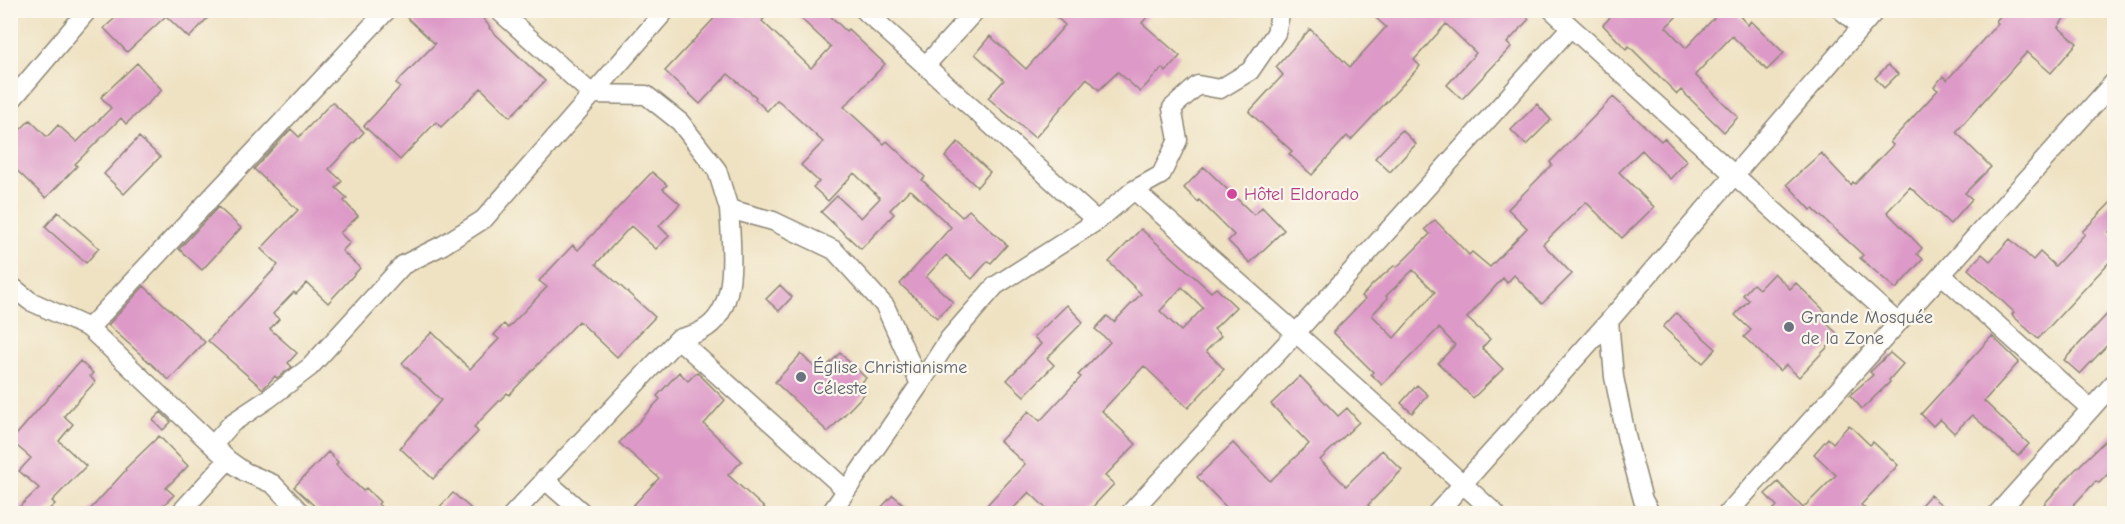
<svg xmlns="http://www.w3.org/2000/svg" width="2125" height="524" viewBox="0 0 2125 524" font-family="'Comic Neue',sans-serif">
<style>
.building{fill:#dd99c7;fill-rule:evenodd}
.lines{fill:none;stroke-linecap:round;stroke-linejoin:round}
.minor-casing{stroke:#8d8676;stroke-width:21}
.minor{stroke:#fff;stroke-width:18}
.hotel-dot{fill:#d1479c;stroke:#fbf7ec;stroke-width:2}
.worship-dot{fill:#6b7280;stroke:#fbf7ec;stroke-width:2}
.labels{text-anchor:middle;stroke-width:4.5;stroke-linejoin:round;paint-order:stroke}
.hotel-label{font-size:18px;fill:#b23c85;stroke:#fbf7ec;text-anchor:start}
.worship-label{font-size:18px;fill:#5b616d;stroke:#fbf7ec;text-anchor:start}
</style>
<rect width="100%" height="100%" fill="#fbf7ec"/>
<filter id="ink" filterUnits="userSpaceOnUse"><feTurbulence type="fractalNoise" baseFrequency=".0167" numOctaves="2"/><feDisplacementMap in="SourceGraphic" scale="12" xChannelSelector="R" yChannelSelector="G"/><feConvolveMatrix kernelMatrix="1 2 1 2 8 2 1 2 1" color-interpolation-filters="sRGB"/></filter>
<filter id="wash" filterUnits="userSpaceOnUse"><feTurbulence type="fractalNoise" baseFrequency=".008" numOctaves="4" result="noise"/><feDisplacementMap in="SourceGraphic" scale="24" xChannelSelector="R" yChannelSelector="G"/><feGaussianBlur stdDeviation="1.35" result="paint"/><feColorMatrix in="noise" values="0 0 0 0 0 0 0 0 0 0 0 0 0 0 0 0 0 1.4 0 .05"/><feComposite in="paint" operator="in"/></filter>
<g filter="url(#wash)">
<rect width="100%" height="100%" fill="#efe2c2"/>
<g id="blocks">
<path class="building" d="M124,10h91l-26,28 -23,-22 -39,36 -23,-24z
M399,10h77l14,17 -1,1 56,53 -35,36 -29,-29 -40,39 -5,-5 -36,38 -36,-34 36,-39 -4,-4 39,-39z
M722,10h49l-9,11 49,47 20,-21 -39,-37h32l22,21 2,-2 37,35 -41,43 40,37 3,-3 38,36 -3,3 40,37 7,-7 38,35 -16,18 -3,-2 -16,18 -26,-24 -20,22 27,25 -16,16 -37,-34 51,-57 -39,-36 -3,-1 -19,20 4,4 -33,35 -40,-37 16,-16 24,22 19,-20 -26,-25 -26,28 -15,-14 6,-5 -18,-17 22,-23 -43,-40 -3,-2 -10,11 -12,-12 1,-2 -28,-23 -28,30 -35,-33z
M1049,10h104l-11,13 38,33 -14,16 -4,-4 -22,24 -22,-20 -19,18 -12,-12 -52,60 -47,-40 16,-18 -29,-26 15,-18 36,33 39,-44z
M1367,10h153l9,9 -22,24 4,4 -49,52 -15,-14 29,-32 -30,-29 -32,36 6,6 -69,74 -4,-4 -35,39 -23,-21 3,-3 -43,-39 34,-37 -7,-8 34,-38 40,38 36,-40z
M1617,10h66l-17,17 20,21 28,-30 -7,-8h27l14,15 3,-4 33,32 -17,17 -35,-34 -37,39 43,42 -14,15 -43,-42 -4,4 -48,-48 -3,3 -23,-24z
M2005,10h65l-12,17 19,16 -26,30 -24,-21 -71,80 35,35 -26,26 7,6 -22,25 -40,-37 -23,25 35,36 -5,6 6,5 -27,30 -36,-31 3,-3 -50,-46 -2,1 -24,-26 34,-31 30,32 2,-3 2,2 38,-39 -3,-3 48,-52 -4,-3 9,-11 4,4 51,-57 -2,-2z
M137,63l25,27 -36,34 -5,-6 -46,46 2,2 -31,32 -36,-34v-24l20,-20 17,17 11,-12 19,17 34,-34 -10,-11z
M1888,65l10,9 -14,14 -9,-10z
M1613,97l48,44 3,-3 23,23 -17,18 -28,-29 -23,22 35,35 -32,31 -36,-36 -43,42 29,30 -30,30 -28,-29 -7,8 -4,-5 -36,40 23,21 -8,9 21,21 -30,29 -35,-35 17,-18 -16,-17 -57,57 -11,-11 2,-2 -40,-40 32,-33 -3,-3 11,-12 22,-19 2,2 33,-33 -5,-5 10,-9 34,35 3,-3 18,15 37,-39 -19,-19 44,-44 -2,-3zM1413,270l22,22 -41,46 -22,-23 16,-17 -2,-2z
M332,102l32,30 -35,37 13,12 -6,7 11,10 -3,3 14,15 -18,17 10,10 -8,8 18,17 -32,35 -21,-20 -11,11 -2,-2 -21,22 6,5 -9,10 27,24 -9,10 4,4 -15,11 -2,-2 -12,13 -55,-48 70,-76 -17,-16 37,-39 -44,-41 37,-40 8,8z
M1537,104l14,16 -25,25 -15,-15z
M1402,130l14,14 -26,28 -15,-14z
M139,137l21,20 -36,37 -20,-20z
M958,142l32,30 -13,15 -32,-30z
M1204,167l50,48 8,-8 22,23 -34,33 -22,-22 6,-6 -35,-35 -1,2 -14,-14z
M652,172l15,13 -4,4 17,15 -21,22 10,10 -13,13 -25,-23 -35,38 59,53 -38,40 -38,-36 -70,74 -2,-2 -33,34 4,5 -45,47 -33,-31 41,-48 -39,-37 30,-31 38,37 29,-30 -5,-4 10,-11 4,4 39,-41 -8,-6 34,-36 5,5z
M2115,198v28l-6,6 6,5v19l-77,83 -26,-24 2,-3 -46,-43 14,-15 8,7 20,-22 23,21 7,-8 15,14 30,-32 -3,-2z
M218,207l23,21 -39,42 -23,-21z
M58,212l41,36 -13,15 -41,-36z
M1141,229l70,63 5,-4 20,19 -22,22 7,7 -15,15 18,18 -36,39 -44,-42 -42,45 34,33 -31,32 9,8 -27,29h-36l-22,-21 -20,21h-15l-8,-7 39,-42 -25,-23 29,-30 11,10 41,-44 -3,-2 32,-33 -15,-13 12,-13 7,6 27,-28 -32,-32zM1182,287l21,21 -22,23 -21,-20z
M1774,273l16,16 6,-6 36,35 -5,6 12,11 -40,42 -13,-12 -6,6 -36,-34 7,-7 -16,-15 14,-15 -6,-5 10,-11 6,5z
M780,285l12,12 -13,14 -13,-12z
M144,286l61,56 -36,38 -61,-55z
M1067,305l16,17 -36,36 7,7 -30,31 -17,-16 34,-36 -7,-7z
M2115,306v31l-35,37 -16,-14z
M1676,313l40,36 -13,14 -40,-36z
M1992,336l27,26 -35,39 45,43 -11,12 -46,-41 -18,18 -14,-14 -7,7 -12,-12z
M840,353l26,25 -6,6 7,7 -39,41 -53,-50 26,-28 19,19z
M1890,353l13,11 -14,16 1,2 -28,27 -12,-14 23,-20 -3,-3z
M80,361l13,12 -3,3 5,6 -31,34 9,8 -14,17 27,25 -34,35 3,3 -10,9h-32l26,-25 -20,-17 12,-13 -20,-17z
M679,372l9,9 9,-9 28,28 -21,24 38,37 -14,14 42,38h-144l33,-35 -40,-35 41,-44 -3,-3z
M1300,376l38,40 9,-8 12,14 -39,38 26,26 36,-36 20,20 -34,35 9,8h-145l-35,-36 36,-34 37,38 39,-37 -38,-40z
M1417,385l11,10 -16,18 -11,-10z
M161,412l10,10 -8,8 -10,-10z
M1849,425l21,20 3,-3 25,23 -37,40 9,8h-100l7,-7 -12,-12 13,-12 25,26 33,-33 -22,-21 14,-16 5,5z
M2115,431v36l-16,16 -3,-2 -30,32h-30l38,-42z
M159,436l29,30 -22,22 8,7 -19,18h-68l39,-43 -1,-1z
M328,452l10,10 -2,3 27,26 3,-3 14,14 -2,2 9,9h-65l-28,-26z
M453,493l23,20h-42z
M893,495l20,18h-37z
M1930,495l21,18h-37z"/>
</g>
</g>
<g filter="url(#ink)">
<use href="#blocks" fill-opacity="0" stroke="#8d8676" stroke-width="1.5"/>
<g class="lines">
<defs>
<path id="minor" d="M498,10l94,84 54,1 34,27 37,48 12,39 44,12 61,29 51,56 35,78
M864,10l233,211
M1552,10l346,313
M1841,10l20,17
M925,66l51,-56
M10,102l78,-92
M1134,190l162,143 200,181
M1942,275l149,134
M10,285l20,16 59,27 139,132 17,12 28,12 29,30
M1609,321l5,56 13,63 16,60 8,14
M89,328l298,-318
M678,339l167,150
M213,445l19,-22 36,-24 42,-32 93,-102 40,-20 41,-26 182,-209
M544,479l40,35
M179,514l49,-54
M513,514l165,-175c8,-3 16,-4 23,-8 40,-20 30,-85 28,-122
M830,514l90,-130 29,-45 46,-53 102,-65 37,-31 27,-15 17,-35 -6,-32 26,-23 22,4 30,-18 26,-38 5,-23
M1129,514l167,-181 274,-305
M1436,514l173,-193 267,-311
M1727,514l387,-432
M1997,514l117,-131"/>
</defs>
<use href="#minor" class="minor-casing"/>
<use href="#minor" class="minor"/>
</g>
</g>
<circle class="hotel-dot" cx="1232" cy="194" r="6"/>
<g class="worship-dot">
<circle cx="1789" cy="327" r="6"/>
<circle cx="801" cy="377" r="6"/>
</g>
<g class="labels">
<g class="hotel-label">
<text x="1244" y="200">Hôtel Eldorado</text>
</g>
<g class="worship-label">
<text x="1801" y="323">Grande Mosquée<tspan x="1801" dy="21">de la Zone</tspan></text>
<text x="813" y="373">Église Christianisme<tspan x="813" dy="21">Céleste</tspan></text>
</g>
</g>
<rect width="2125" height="524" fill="none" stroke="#fbf7ec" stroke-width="36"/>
</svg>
